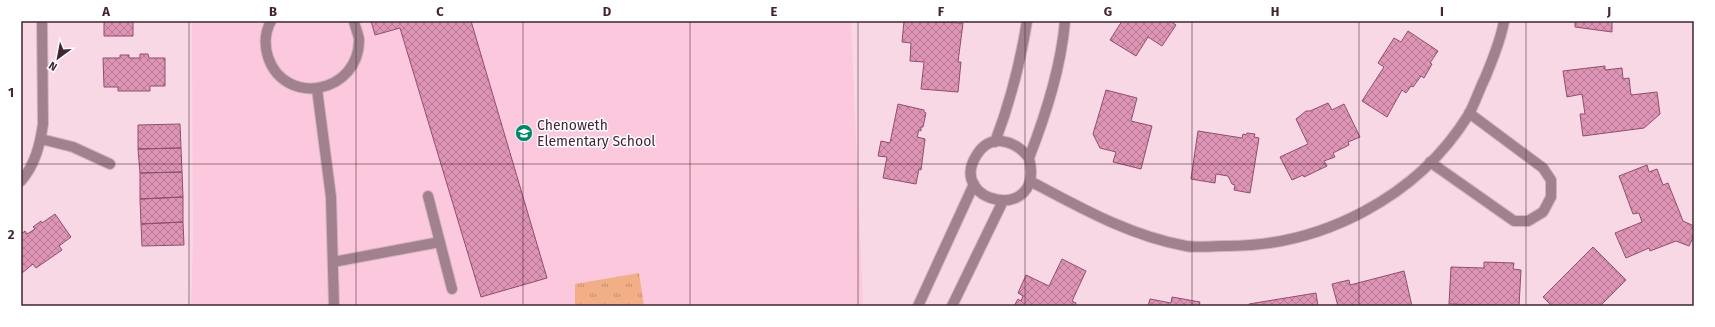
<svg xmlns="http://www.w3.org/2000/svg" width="1715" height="327" viewBox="0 0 1715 327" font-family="'Fira Sans',sans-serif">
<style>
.built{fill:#fbc8dd}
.grass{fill:url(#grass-tufts)}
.building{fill:url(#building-cross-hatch);stroke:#914e6e}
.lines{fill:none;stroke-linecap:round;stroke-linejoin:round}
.minor-casing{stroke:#d3b4c0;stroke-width:12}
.minor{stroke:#a1818e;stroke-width:10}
.grid{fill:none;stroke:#422432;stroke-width:1;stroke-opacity:0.55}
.labels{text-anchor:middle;stroke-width:3;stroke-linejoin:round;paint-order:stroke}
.poi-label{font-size:14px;fill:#422432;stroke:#fff;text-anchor:start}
.neatline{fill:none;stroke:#422432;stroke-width:1.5}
.grid-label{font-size:13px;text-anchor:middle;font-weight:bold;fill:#422432}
</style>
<defs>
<pattern id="grass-tufts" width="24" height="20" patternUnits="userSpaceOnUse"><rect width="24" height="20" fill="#f2ae87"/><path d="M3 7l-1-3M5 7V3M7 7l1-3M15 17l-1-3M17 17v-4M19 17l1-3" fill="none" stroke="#c68d6f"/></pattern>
<pattern id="building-cross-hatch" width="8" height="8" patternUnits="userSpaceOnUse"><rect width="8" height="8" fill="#de94b5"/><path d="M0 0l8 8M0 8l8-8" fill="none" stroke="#b67994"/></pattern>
</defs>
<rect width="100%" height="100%" fill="#f7d8e4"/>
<path class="built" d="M192,21h659l12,285h-672l2,-62z"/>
<path class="grass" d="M639,273l5,33h-69v-22z"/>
<path class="building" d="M104,21h29v15h-29z
M371,21h100l76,257 -66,19 -81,-269 -25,7z
M904,21l59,2 -5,39h3l-3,30 -37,-3 3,-27 -14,-1 1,-18 -9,-1z
M1122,21h53l-2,2 3,2 -14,21 -14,-9 -12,19 -26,-16z
M1575,21h37v11l-37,-5z
M1408,31l30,20 -8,12 2,1 -8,14 -3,-2 -8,11 -2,-1 -5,7 -4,-3 -15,27 -25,-16 22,-34 -6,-4 16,-25 7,4z
M140,54h8l1,4h16v28h-15v5h-32v-4h-14l-1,-29h17v-3h9v3h11z
M1605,66v4l17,-2 1,11 6,-1 2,17 26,-3 3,22 -16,14 -61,8 -3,-22h5l-3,-20 -15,3 -4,-26z
M1106,90l31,8 -6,23 21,5 -11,43 -28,-7 3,-10 -16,-4 -7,-14z
M1328,103l4,7 12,-6 16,33 -12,5 1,3 -16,8 2,4 -11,4 3,5 -23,11 -1,-2 -11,5 -12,-23 28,-13 -12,-25 10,-8h4z
M898,104l26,6v2l2,1 -3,14h-2v4l-2,-1 -2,7 8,2 -4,31 -2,-1 -3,15 -33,-6 4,-21 -9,-1 3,-15 9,2z
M180,124l1,24 -43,1v-24z
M1198,131l44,7 1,-4 3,1 1,-2 8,1 -1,3 5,1 -9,55 -16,-3 1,-5 -3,-1 -4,-8 -12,-2 -1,9 -24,-4z
M181,148l1,24 -42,1 -2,-24z
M1647,165l2,7 8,-3 6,16 5,-2 15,38 11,5v9l-5,11 -13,-5 -26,10 -1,-3 -23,10 -11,-25 27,-11 -3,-9 -6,1 -14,-38z
M182,172l1,25 -43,2v-26z
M183,197v25l-42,2 -1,-25z
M55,214l16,23 -12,9 3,4 -26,18 -3,-4 -11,9 -1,-39 4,-3 2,3 8,-5 -2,-2 8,-6 1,2z
M183,222l1,23 -42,1 -1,-22z
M1593,247l33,33 -26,26h-48l-9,-9z
M1062,259l24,12 -14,30 4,2 -1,3h-61l4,-7 3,2 2,-5 -5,-3 8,-18 23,11z
M1484,262l30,1 -1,6 8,1 -2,36 -70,-2 2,-37 33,1z
M1404,271l8,35h-74l-6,-22 17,-4 1,5z
M1316,293l2,13h-69v-2z
M1172,297l28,5 -1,4h-51l2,-7 21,4z"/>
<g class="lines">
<defs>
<path id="minor" d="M271,21c-6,11 -7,23 -3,36 17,51 92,36 91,-18 -1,-6 -4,-12 -5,-18
M317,89l14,108 3,109
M41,139l32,8 37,17
M995,142c16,-42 25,-77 32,-121
M1029,158c-14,-18 -39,-26 -53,-2 -29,48 70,68 53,2 17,-44 32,-90 36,-137
M1430,162l84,59h14l15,-9 8,-15v-17l-8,-12 -74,-55
M21,181c14,-16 19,-36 22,-57l-1,-103
M1030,181c49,26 100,55 156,65 12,2 26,0 39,0 96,1 193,-49 244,-132 6,-11 10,-24 16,-36 7,-17 16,-38 19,-57
M428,196l24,93
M333,262l107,-20
M918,306l56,-122
M952,306l51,-105"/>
</defs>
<use href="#minor" class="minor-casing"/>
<use href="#minor" class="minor"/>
</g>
<path class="grid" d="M189,21v285M356,21v285M523,21v285M690,21v285M858,21v285M1025,21v285M1192,21v285M1359,21v285M1526,21v285M21,164h1673"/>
<defs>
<symbol id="school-disc" viewBox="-11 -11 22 22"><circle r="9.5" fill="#00866a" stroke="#fff"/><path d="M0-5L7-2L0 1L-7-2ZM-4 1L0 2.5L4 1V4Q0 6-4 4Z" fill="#fff"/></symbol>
</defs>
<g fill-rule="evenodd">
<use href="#school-disc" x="514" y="123" width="20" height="20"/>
</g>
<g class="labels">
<g class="poi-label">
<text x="537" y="130">Chenoweth<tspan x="537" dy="16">Elementary School</tspan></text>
</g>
</g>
<rect width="1715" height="327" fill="none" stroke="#ffffff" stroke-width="44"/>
<g transform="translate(58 58) rotate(212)" stroke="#ffffff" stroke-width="3" paint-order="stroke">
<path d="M0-3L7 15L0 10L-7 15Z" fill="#422432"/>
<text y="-6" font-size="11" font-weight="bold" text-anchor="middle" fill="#422432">N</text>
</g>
<rect x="22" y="22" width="1671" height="283" class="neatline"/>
<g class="grid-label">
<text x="106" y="16">A</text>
<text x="273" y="16">B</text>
<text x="440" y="16">C</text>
<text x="607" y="16">D</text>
<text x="774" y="16">E</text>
<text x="941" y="16">F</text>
<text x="1108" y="16">G</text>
<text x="1275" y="16">H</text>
<text x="1442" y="16">I</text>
<text x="1609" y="16">J</text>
<text x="11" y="97">1</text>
<text x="11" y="239">2</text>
</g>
</svg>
